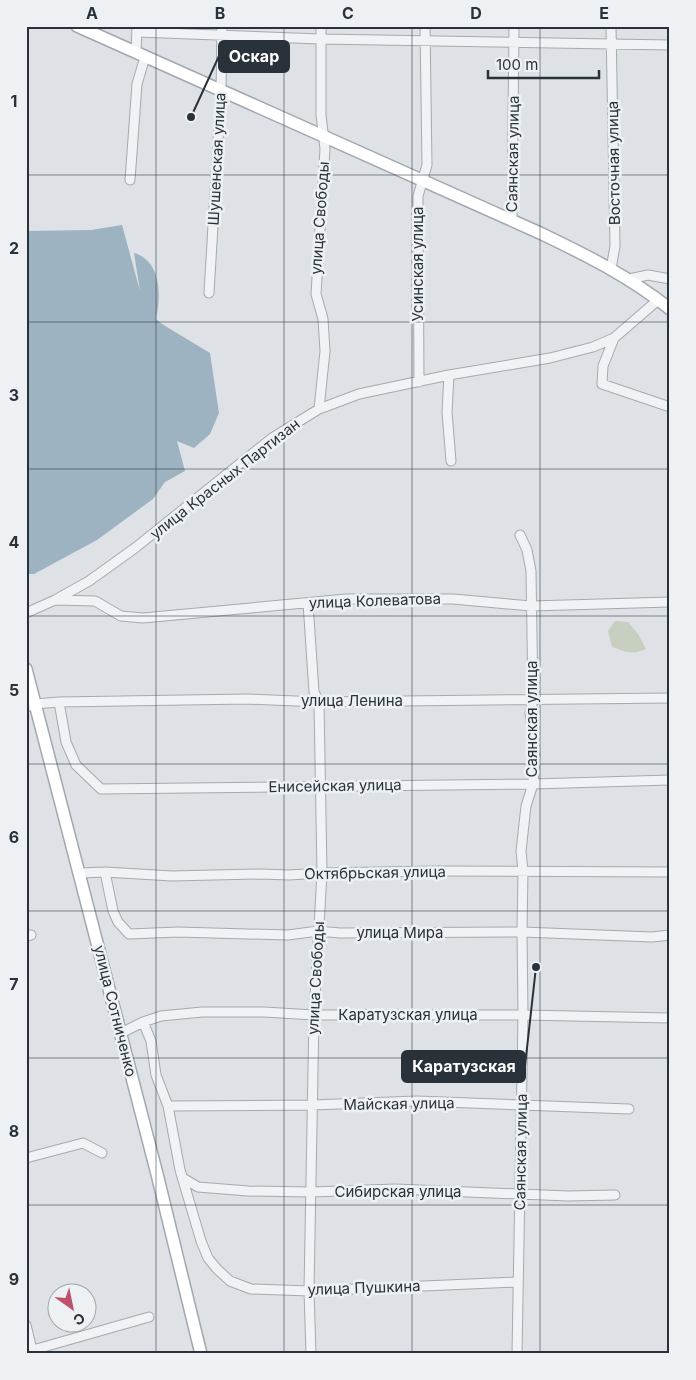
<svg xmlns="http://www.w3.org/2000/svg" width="696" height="1380" viewBox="0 0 696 1380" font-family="Inter,sans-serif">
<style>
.green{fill:#c6cfc0}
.water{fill:#9db3c2}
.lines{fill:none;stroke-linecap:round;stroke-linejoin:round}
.minor-casing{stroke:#a4aaaf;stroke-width:11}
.major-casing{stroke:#9fa8b0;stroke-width:14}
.minor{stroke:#f0f2f5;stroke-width:9}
.major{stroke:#fff;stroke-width:11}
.grid{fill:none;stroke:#29323b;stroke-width:1;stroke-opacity:0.55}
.labels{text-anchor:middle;stroke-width:5;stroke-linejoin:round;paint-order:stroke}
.street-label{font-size:15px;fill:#29323b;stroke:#edf1f4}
.leader{fill:none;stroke:#29323b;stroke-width:2}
.callout-dot{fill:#29323b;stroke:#edf1f4;stroke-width:2}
.callout{fill:#29323b;stroke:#29323b;stroke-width:2}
.callout-label{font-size:16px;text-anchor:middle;font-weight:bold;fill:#fff}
.neatline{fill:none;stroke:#29323b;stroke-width:2}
.grid-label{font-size:16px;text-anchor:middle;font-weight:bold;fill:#29323b}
</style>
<rect width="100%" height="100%" fill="#dee2e6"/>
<path class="green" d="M615,621l13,1 10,12 8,15c-13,6 -21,3 -34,-2l-4,-16z"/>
<path class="water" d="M122,225l18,66 -6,-38c28,8 27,44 22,66l6,5 48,29 9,60 -9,21 -16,14 -17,-7 8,30 -20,11 -12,17 -56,41 -63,34h-8v-343l65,-1z"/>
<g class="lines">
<defs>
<path id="minor" d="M137,32l184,7 349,6
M136,53l1,-27
M130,180l7,-96 8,-27
M512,221l2,-195
M611,269l4,-23 -4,-220
M629,279l19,-4 22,4
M209,293l12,-202 1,-65
M614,338l-11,28 -1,18 68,23
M449,375l-2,37 4,49
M419,382l-1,-186 9,-31 -2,-139
M319,409l6,-58 -2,-32 -7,-25 9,-145 -4,-34v-89
M55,600l40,1 26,15 22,2 203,-19h107l78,7 139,-4
M308,603l6,89 5,10 3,171 -8,142 -5,276 2,63
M26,613l29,-13 34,-19 46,-33 137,-110 47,-29 40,-15 90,-19 101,-17 43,-11 21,-9 44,-38
M59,702l7,40 10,23 25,24 432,-5 137,-4
M26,707l9,-3 24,-2 188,-3 72,3 351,-4
M105,872l8,39 5,11 11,12 49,-2 110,3 30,-4 22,2 182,-1 130,5 18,-2
M80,873l25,-1 67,4 89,-2 28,1 33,-2 115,-2 233,1
M26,936l5,-1
M143,1022l8,19 5,34 12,31 12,64 21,71 7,17 9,11 13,12 21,8 58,2 208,-9
M121,1033l22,-11 18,-6 41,-4h62l50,3h209l147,3
M168,1106l144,-1 105,-4 212,8
M26,1158l57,-15 19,10
M183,1178l15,9 50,4 63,1 84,-3 173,7 47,-1
M26,1325l7,29
M26,1352l123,-35
M517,1354l6,-339 -1,-83 1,-61 -2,-20 5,-45 7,-22 2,-30 -5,-41 3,-13 -2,-129 -4,-21 -7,-15"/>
<path id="major" d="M77,26l463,207c46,22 90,44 130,76
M26,669l131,505 44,180"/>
</defs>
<use href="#minor" class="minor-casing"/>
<use href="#major" class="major-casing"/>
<use href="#minor" class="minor"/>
<use href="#major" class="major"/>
</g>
<path class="grid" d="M156,26v1328M284,26v1328M412,26v1328M540,26v1328M26,175h644M26,322h644M26,469h644M26,616h644M26,764h644M26,911h644M26,1058h644M26,1205h644"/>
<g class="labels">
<g class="street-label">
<text transform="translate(513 154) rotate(-89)" y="5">Саянская улица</text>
<text transform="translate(217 159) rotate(-87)" y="5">Шушенская улица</text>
<text transform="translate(614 163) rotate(-91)" y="5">Восточная улица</text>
<text transform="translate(320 218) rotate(-86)" y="5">улица Свободы</text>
<text transform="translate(418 264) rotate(-90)" y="5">Усинская улица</text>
<text transform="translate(225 479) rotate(-38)" y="5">улица Красных Партизан</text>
<text transform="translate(375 601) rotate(-2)" y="5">улица Колеватова</text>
<text x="352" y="706">улица Ленина</text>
<text transform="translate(532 719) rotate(-90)" y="5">Саянская улица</text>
<text transform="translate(335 786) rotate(-1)" y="5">Енисейская улица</text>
<text transform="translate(375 873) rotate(-1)" y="5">Октябрьская улица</text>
<text x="400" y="938">улица Мира</text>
<text transform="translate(316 978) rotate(-87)" y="5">улица Свободы</text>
<text transform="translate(115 1011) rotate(76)" y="5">улица Сотниченко</text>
<text x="408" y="1020">Каратузская улица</text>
<text transform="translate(399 1104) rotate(-1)" y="5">Майская улица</text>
<text transform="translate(521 1152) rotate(-89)" y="5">Саянская улица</text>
<text x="398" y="1197">Сибирская улица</text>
<text transform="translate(364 1288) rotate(-2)" y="5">улица Пушкина</text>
</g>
</g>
<path class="leader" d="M191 117L219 56M536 967L525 1066"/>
<g class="callout-dot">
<circle cx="191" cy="117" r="5"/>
<circle cx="536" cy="967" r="5"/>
</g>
<g class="callout">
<rect x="219" y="41" width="70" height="31" rx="5"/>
<rect x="402" y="1051" width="123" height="31" rx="5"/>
</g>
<g class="callout-label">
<text x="254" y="62">Оскар</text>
<text x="464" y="1072">Каратузская</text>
</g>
<rect width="696" height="1380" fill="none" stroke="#edf1f4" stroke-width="55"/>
<g transform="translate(72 1308) rotate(147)"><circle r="24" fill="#edf1f4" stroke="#9fa5aa"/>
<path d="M0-4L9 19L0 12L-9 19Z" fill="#bd516e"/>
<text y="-8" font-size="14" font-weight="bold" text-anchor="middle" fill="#29323b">С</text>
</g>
<path d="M488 70v8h111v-8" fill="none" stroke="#29323b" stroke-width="2.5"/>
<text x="496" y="70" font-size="15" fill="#29323b" stroke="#edf1f4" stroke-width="4" paint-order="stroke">100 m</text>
<rect x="28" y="28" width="640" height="1324" class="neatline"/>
<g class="grid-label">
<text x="92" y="19">A</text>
<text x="220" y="19">B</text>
<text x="348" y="19">C</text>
<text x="476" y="19">D</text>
<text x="604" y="19">E</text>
<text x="14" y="107">1</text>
<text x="14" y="254">2</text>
<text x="14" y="401">3</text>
<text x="14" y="548">4</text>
<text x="14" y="696">5</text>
<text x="14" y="843">6</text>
<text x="14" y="990">7</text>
<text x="14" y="1137">8</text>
<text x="14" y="1285">9</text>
</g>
</svg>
